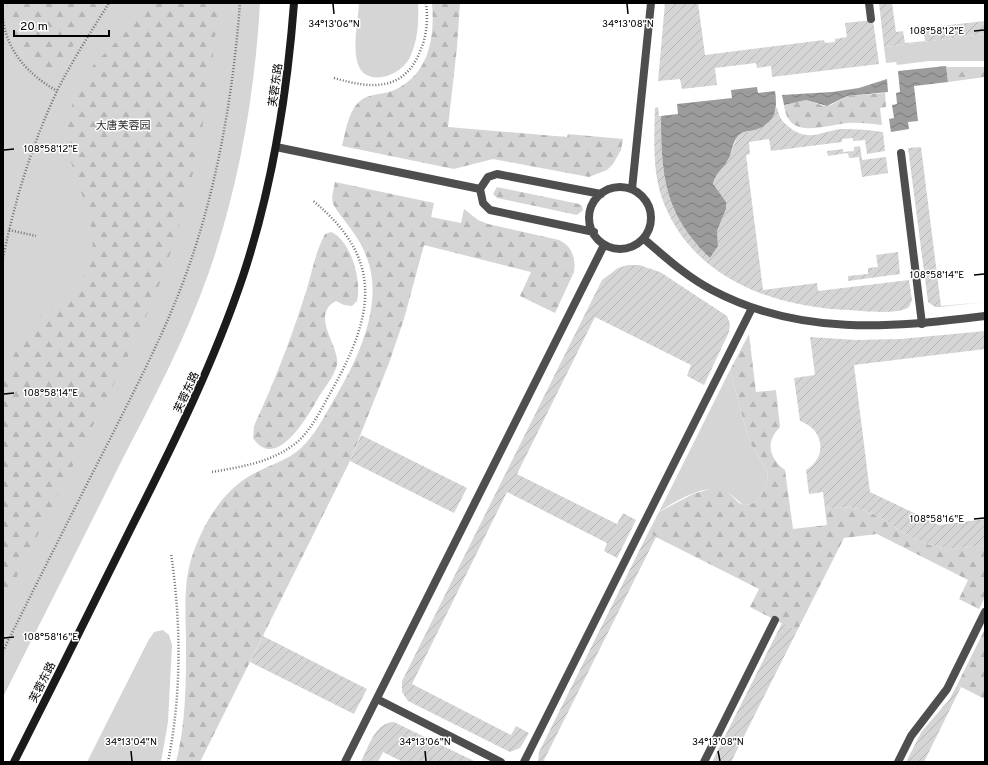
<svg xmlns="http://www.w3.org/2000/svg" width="988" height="765" viewBox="0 0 988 765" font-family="Overpass,'Noto Sans SC',sans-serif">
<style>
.green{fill:#d5d5d5}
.forest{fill:url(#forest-firs)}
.garden{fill:url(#garden-furrows)}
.water{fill:url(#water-waves)}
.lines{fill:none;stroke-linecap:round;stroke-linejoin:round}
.path{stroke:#707070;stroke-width:2.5;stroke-dasharray:1 2;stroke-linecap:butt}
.service{stroke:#4e4e4e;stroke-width:8}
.minor{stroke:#4e4e4e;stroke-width:8}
.secondary{stroke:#1b1b1b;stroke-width:8}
.ticks{fill:none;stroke:#000;stroke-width:1.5}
.labels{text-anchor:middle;stroke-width:3;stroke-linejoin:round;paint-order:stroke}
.street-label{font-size:11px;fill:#000;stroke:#fff}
.park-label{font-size:11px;fill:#2c2c2c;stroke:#fff}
.ticks-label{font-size:10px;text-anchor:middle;fill:#000;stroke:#fff;stroke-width:3;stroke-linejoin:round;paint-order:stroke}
</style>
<defs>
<pattern id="forest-firs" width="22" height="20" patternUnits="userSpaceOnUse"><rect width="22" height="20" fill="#d5d5d5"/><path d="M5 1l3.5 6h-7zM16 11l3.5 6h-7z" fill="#b5b5b5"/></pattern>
<pattern id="garden-furrows" width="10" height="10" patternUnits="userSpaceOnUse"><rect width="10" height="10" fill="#d5d5d5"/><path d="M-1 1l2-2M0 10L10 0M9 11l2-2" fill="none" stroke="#b5b5b5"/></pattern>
<pattern id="water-waves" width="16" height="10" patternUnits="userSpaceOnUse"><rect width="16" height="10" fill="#9c9c9c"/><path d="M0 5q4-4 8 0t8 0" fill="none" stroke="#7d7d7d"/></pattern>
</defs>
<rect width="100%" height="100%" fill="#fff"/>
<path class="green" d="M3,3h257c-5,90 -21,183 -51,269 -23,66 -56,128 -88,190 -39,79 -79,157 -118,235z
M359,3h59c1,19 0,37 -8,54 -9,20 -47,32 -53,4 -4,-18 1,-40 2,-58z
M985,34v27h-56l-32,4 -1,-3 -10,1 -2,-16z
M730,370l19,71 17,28 2,6 -2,11 -5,10 -7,7 -9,2c-8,-3 -12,-11 -20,-14 -18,-9 -50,10 -66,21z
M163,630l6,5 3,10 -4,77 -7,40h-74l61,-121 6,-9z"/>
<path class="forest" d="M7,3h93l-26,41 -20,38c-33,-24 -43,-38 -47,-79z
M146,3h73l-10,87 -11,62 -14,58 -20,63 -26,63 -135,268v-218c8,-28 18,-51 39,-71 16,-16 40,-25 47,-49 15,-46 -20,-84 -22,-129 -1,-13 3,-26 7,-38 10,-34 41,-51 61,-78 4,-5 7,-12 11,-18z
M432,3h28l-3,44 -9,80 119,10 1,-3 55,5 -2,11 -8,14 -6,6 -18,7 -96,-18 -39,10 -112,-23c4,-15 6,-35 18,-45 9,-8 22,-6 32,-10 37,-15 43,-53 40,-88z
M946,67h39v10l-37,5z
M885,93l1,14 -6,1 2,17c-11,-1 -23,-3 -34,-2 -23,2 -60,18 -64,-18l22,-5 18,6 7,-1 16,-9z
M335,182l99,21 -3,14 30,6 3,-14 14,11 10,4 71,16c13,6 17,18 15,32l-19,41 -35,-17 11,-24 -107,-27 -20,74 -15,44 -39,98 -150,301h-24c10,-38 10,-80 10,-118 0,-33 -4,-64 9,-96 11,-29 30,-59 58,-74 16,-9 34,-13 48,-26 13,-12 22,-29 31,-45 24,-40 53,-97 35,-145 -7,-21 -23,-36 -34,-54l-1,-7z
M497,187l82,17 3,2 1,4 -6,5 -80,-17 -4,-4z
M331,232c20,8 31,49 26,69l-5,5 -8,-1 -8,-4c-27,14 5,47 1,64 -3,11 -11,21 -17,30 -11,19 -43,78 -67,43l1,-12c19,-41 35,-82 49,-125 8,-22 11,-47 22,-67z
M749,334l7,58 20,-2 4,37c-15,15 -11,31 5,43l8,59 34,-4 -2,-16c50,-9 60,19 102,35 18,7 39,4 58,1v52l-6,12 -20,-10 9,-19 -91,-46 -33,4 -47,93 -47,-24 9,-18 -111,-56 11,-21 34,-18 20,-6h7l7,3 12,12 6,2 9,-2 7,-7 5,-10 2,-11 -2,-6 -17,-28 -19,-71z
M985,629v70l-28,-14z"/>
<path class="garden" d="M665,3h33l7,52 119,-15 1,3 10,-1v-3l12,-2 -2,-14 28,-3 6,44 -107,13 -1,-11 -14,2 -1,-5 -41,5 2,17 -35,4 -2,-10 -22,2z
M879,3h13l4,29 7,-1 2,12 20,-2 -2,-13 62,-7v13l-101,13z
M658,107l1,9h2c0,60 4,99 49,142l8,-12 -1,-15 9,-22 -13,-25 3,-9 12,-15 9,-23 4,-4 14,-3 12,-6 10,-17c2,9 4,14 12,20 20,16 32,4 53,2 14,0 28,1 41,3l2,19 -18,3 -2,-14 -12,1v-3l-11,1v3l-71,9 -2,-12 -20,3 1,12 -4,1 17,135 54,-7 1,8 91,-11 3,20 -3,7c-9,8 -47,4 -60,3 -74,-3 -153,-30 -184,-104 -13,-30 -11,-66 -10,-98z
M860,146l2,14 24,-3 2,16 -26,4 -3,-20 -10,1 -1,-5 -20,3 -1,-5 16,-2v3l11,-1v-4z
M921,147l20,159 44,-4 -45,5h-5l-7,-5 -20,-154z
M898,252l2,22 -52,7v-5l20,-2v-6l10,-1 -2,-12z
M628,265h11l21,7 67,44 3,8 -1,8 -25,53 -17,-9 4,-11 -96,-48 -78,157 100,50 6,-11 13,7 -19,38 -13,-7 3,-8 -100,-51 -95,192 99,51 5,-9 13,7 -9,15 -10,4 -102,-51 -6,-9v-11l200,-401 16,-12z
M985,331v18l-131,16 16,127 69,33 46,-6v26c-19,3 -40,6 -58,-1 -42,-16 -52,-44 -102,-35l-2,-17 -14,2 -3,-24c22,-13 18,-41 -6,-49l-6,-43 21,-3 -5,-38 46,3 45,-1z
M361,435l106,53 -13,25 -104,-52z
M648,533l8,4 -112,223 2,2h-8l1,-10z
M782,623l15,8 -66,131h-19z
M263,636l104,53 -13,25 -104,-52z
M957,685l4,2 -37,75h-18l16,-31 27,-31z
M394,722l82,40h-73l-20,-10 -5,10h-17c7,-14 14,-40 33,-40z"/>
<path class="water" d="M946,66l2,16 -34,4 4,35 -10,1 1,7 -18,3 -2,-13 5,-1 -2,-13 5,-1 -1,-11 4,-1 -2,-21z
M887,79l1,13 -41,4 -20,10 -21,-6 -22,5 -2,-10 50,-3 27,-4z
M757,87l1,6 17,-2c3,19 0,32 -20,39 -4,1 -11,1 -15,4 -7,5 -8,17 -11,24 -5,10 -14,15 -16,26l13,18v7l-9,22 1,15 -8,12c-45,-43 -49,-81 -49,-142l17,-2 -1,-10 55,-6 -1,-8z"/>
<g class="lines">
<path class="path" d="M3,19c4,33 26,56 54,72
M334,78c38,11 71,14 87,-29 6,-14 7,-31 5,-46
M9,230l27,6
M3,258c12,-59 30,-117 56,-171 15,-29 33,-57 50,-84
M212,472c28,-5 56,-9 80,-26 18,-12 29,-37 40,-56 42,-75 53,-131 -20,-190
M3,651c35,-70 70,-140 106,-210 27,-54 55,-107 76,-164 32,-87 48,-182 55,-274
M168,762c14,-70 13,-139 3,-209"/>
<path class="service" d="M869,3l2,16
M901,153l21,171
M589 218a31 31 0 1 1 62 0a31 31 0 1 1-62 0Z
M594,232l-104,-22 -7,-7 -3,-14 8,-12 9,-3 104,20
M524,762l228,-454
M704,762l71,-142
M898,762l13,-26 36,-47 38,-77"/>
<path class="minor" d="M276,147l204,42
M632,189l19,-186
M644,239c21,18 43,38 68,51 87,46 178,38 273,26
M377,699l124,63
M345,762l259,-517"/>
<path class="secondary" d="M14,762c40,-79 80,-159 119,-238 41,-81 81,-162 110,-248 29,-88 44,-180 51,-273"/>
</g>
<path class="ticks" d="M333,4l1,10M627,4l1,10M974,31l10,-1M4,150l10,-1M974,275l10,-1M4,394l10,-1M974,519l10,-1M4,638l10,-1M131,751l1,10M425,751l1,10M718,751l2,10"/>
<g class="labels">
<g class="street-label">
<text transform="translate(275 85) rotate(-82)" y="4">芙蓉东路</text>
<text transform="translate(186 392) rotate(-65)" y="4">芙蓉东路</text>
<text transform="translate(42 682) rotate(-63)" y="4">芙蓉东路</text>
</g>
<g class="park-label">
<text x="123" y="129">大唐芙蓉园</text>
</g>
</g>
<g class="ticks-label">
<text x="334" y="27">34°13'06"N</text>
<text x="628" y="27">34°13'08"N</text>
<text x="937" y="34">108°58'12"E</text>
<text x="51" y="152">108°58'12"E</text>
<text x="937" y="278">108°58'14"E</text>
<text x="51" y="396">108°58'14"E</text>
<text x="937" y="522">108°58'16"E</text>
<text x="51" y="640">108°58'16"E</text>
<text x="131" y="745">34°13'04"N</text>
<text x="425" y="745">34°13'06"N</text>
<text x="718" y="745">34°13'08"N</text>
</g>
<rect width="988" height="765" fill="none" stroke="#000000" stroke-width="8"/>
<path d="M14 30v6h95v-6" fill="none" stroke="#000000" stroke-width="2"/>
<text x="20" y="30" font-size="12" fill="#000000" stroke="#ffffff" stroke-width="3" paint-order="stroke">20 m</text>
</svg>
